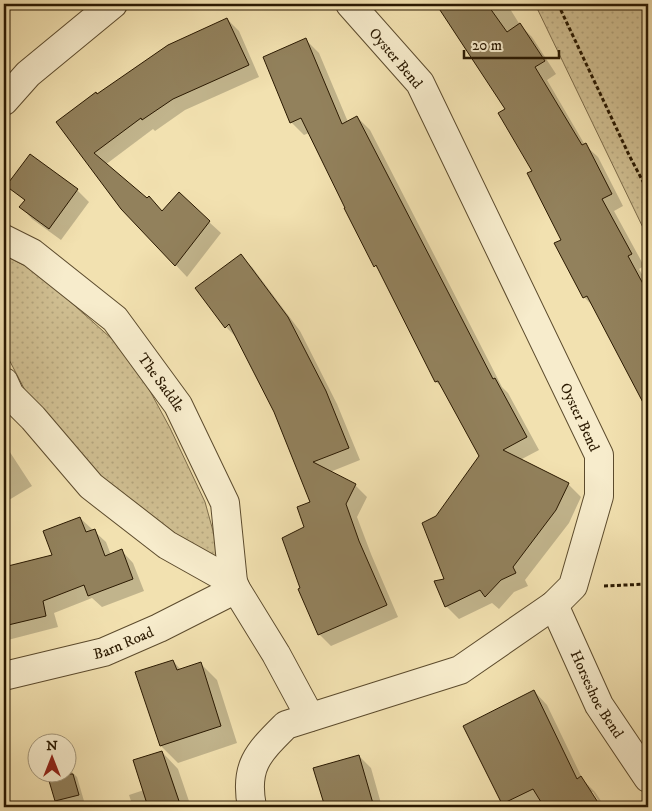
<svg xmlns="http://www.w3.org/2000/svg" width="652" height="811" viewBox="0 0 652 811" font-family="'IM FELL DW Pica',serif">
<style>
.grass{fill:url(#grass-dots);stroke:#7d6c4a}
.shadow{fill:#0003}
.building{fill:#92815c;stroke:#2a1901}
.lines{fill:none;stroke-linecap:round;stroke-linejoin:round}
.minor-casing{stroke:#5c4b2d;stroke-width:30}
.path{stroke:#2a1901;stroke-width:3;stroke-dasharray:4 2.5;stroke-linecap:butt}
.minor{stroke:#f7eccc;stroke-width:28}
.labels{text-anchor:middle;stroke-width:5;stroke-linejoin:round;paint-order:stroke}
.street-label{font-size:15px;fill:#2a1901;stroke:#f7eccc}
</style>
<defs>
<pattern id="grass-dots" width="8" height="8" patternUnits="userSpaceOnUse" patternTransform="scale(1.25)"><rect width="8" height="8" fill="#d0bf92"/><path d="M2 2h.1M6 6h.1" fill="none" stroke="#b3a47c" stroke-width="1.8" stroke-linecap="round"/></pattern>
</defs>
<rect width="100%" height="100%" fill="#f2e1b0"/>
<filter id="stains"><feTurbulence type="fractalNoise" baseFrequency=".004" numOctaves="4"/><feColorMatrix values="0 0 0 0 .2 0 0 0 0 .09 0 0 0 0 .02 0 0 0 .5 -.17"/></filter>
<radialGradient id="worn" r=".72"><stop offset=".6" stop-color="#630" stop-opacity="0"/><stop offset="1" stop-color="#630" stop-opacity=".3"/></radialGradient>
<path class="grass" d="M535,4h113v234z
M4,255l33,17 94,84 39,72 35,74 15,54 -11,4 -100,-70 -81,-94 -24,-46z"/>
<path class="shadow" d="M438,4h69l13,21 12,12 24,37 -9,6 38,65 13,12 25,49 -9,5 30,55 -5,3 9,16v126l-55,-105 -9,-9 -28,-53 6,-4 -55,-131z
M227,19l12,12 20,46 -74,33 -30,21 -2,-2 -48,36 42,35 2,-2 14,14 46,10 12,11 -34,44 -65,-69 -64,-86 39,-27z
M306,40l13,13 29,69 9,-5 13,13 132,257 6,6 31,57 -19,10 48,24 13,13 -12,26 -44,57 3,6 -14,6 -15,17 -7,-6 -33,16 -13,-13v-26l-9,-63 44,-61 -38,-68 -7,-6 -55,-110 -6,-6 -66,-133 -5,2 -13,-13z
M31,156l46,34 12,12 -28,38 -29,-21 -11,-12 4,-6 -17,-15z
M240,256l12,11 48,64 37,73 23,56 -30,12 25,13 12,12 -10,20 14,37 27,63 -67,29 -12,-12 -19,-44 2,-1 4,-62 5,-24 -36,-91 -37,-73 -12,-12z
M648,417v18l-6,-10z
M4,443l28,43 -28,17z
M80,518l26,24 5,13 11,-4 11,12 11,28 -42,16 -10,-9 -38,15 4,14 -54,14v-72l50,-13z
M173,661l8,9 19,-7 17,17 20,63 -59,20 -17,-17z
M534,691l13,14 36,75 12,12 10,15h-3l-9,-15h-3l9,15h-92l-4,-3 -38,-77z
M162,752l16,17 13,38h-58l-4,-12 15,-5z
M359,756l12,12 11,39h-56l-11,-38z
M68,771h3l6,6 7,24 -22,5 -6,-6 -7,-26h19z
M7,798l9,9h-12v-8z"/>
<path class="building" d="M436,4h51l20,28 13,-9 25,38 -10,6 47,78 4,-2 26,51 -10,5 30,55 -4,2 20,37v119l-61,-116 -4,2 -29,-55 7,-3 -34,-67 5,-2 -34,-58 7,-4z
M227,18l22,47 -76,34 -31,21 -1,-2 -47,35 53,45 2,-2 13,15 17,-19 31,29 -35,45 -54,-57 -65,-87 40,-30 1,2 71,-49z
M306,38l36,86 15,-8 136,263 2,-1 32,59 -24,13 66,33 -13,27 -43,57 3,6 -15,7 -16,17 -5,-7 -35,17 -11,-26 10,-2 -22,-56 14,-7 43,-60 -41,-75 -3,1 -59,-117 -2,2 -30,-59h1l-44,-90 -11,5 -27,-66z
M30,154l48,35 -29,40 -30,-22 6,-7 -19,-14z
M241,254l47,63 38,74 23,57 -36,14 43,22 -10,20 13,37 28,64 -69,30 -20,-46 2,-1 -18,-50 22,-11 -7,-20 13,-5 -36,-90 -45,-88 -4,4 -30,-40z
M80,517l6,15 9,-3 10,27 17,-7 11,30 -45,17 -4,-11 -41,16 3,15 -42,10v-59l48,-12 -9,-24z
M173,660l4,10 24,-8 20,64 -61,20 -25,-74z
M534,690l43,89 4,-3 20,31h-67l7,-5 -8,-13 -31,15 -39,-78z
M162,751l19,56h-33l-15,-47z
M359,755l15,52h-49l-12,-39z
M47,774h26l6,21 -24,6z"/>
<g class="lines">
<defs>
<g id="minor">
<path d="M4,101l24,-27 85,-70"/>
<path id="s1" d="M4,239l28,14 83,66 63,86 47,98 8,79 3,7 40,65 34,63"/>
<path d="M4,382l6,13 23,23 58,68 76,59 66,37"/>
<path id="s2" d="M554,605l45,100 49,73"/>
<path id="s3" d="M4,676l100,-24 55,-24 77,-39"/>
<path d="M252,807c-8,-41 6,-54 34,-82l174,-55 94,-65 19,-19 26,-90v-41l-179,-372 -70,-79"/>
</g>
</defs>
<use href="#minor" class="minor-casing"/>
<path class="path" d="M558,4l71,151 19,36
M604,586l44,-2"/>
<use href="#minor" class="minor"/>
</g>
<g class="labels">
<g class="street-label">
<text transform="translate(396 58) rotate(50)" y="5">Oyster Bend</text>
<text dy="5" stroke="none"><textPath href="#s1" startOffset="216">The Saddle</textPath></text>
<text transform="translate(580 417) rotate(65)" y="5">Oyster Bend</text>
<text dy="5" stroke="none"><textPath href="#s3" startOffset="124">Barn Road</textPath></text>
<text dy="5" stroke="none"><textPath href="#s2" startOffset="99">Horseshoe Bend</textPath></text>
</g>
</g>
<rect width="652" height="811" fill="none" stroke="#f2e1b0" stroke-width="20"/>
<rect x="5" y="5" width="642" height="801" fill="none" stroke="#2a1901" stroke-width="2.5"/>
<rect x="10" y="10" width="632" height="791" fill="none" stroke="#2a1901"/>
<g transform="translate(52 758)"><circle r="24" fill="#f7eccc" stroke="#a5987b"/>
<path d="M0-4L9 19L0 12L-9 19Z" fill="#8f2418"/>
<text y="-8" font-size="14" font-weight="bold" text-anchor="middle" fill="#2a1901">N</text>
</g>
<path d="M464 50v8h95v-8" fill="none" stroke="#2a1901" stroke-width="2.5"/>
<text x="472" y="50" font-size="15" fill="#2a1901" stroke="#f7eccc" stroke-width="4" paint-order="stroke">20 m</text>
<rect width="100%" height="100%" filter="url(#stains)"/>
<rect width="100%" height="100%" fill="url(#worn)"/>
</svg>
